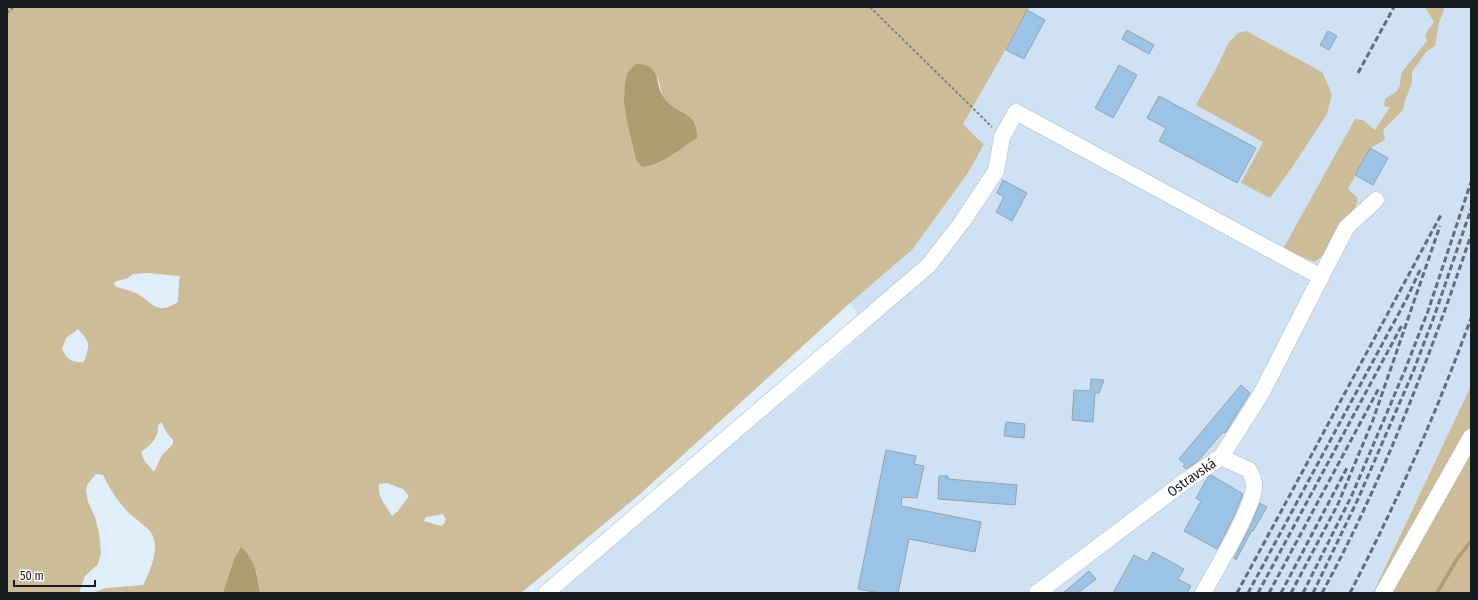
<svg xmlns="http://www.w3.org/2000/svg" width="1478" height="600" viewBox="0 0 1478 600" font-family="'Fira Sans Condensed',sans-serif">
<style>
.built{fill:#cee2f3}
.green{fill:#cdbc98;fill-rule:evenodd}
.water{fill:#b09c70}
.lines{fill:none;stroke-linecap:round;stroke-linejoin:round}
.stream{stroke:#b09c70;stroke-width:3.5}
.building{fill:#9bc3e5;stroke:#96a2ad}
.minor-casing{stroke:#b1bec9;stroke-width:17}
.path{stroke:#7a838b;stroke-width:2;stroke-dasharray:3 2;stroke-linecap:butt}
.minor{stroke:#fff;stroke-width:16}
.rail{stroke:#666e75;stroke-width:3;stroke-dasharray:6 3;stroke-linecap:butt}
.labels{text-anchor:middle;stroke-width:4;stroke-linejoin:round;paint-order:stroke}
.street-label{font-size:14px;fill:#161b1f;stroke:#fff}
</style>
<rect width="100%" height="100%" fill="#e0eef9"/>
<path class="built" d="M1030,7h441v379l-98,207h-813l148,-129 127,-105 33,-30 -18,-26 62,-53 56,-77 16,-29 -21,-20z"/>
<path class="green" d="M7,7h1023l-67,117 15,15 6,5 -16,29 -56,77 -62,53 -210,191 -119,99h-261l-4,-23 -29,13 -4,10h-131l14,-5 37,-3c7,-14 17,-35 9,-51 -5,-8 -16,-14 -23,-21 -11,-11 -19,-24 -26,-38l-7,-1 -9,11 -1,6 2,11 7,15 4,16 2,20 -3,11 -13,12 -6,17h-72zM658,78l5,20 34,40c-17,11 -34,28 -55,29l-6,-8 -9,-37zM147,273l33,3 -1,4 -1,22c-22,14 -24,1 -42,-9 -7,-3 -14,-4 -21,-7l-1,-4 14,-4 5,-4zM78,329c13,15 12,14 6,33 -11,1 -17,-2 -22,-13l4,-11zM161,422l6,11 6,7v4l-11,11 -8,17 -10,-12 -3,-8c9,-6 18,-14 17,-26zM387,483l16,6 6,7 -11,15 -6,5c-6,-11 -15,-19 -13,-32zM443,514l3,5 -2,5 -3,2 -17,-5 2,-4z
M1428,7h17l-6,16 -4,23 -9,6 -14,20v11l-7,18 -2,9 -20,20 2,10 -15,8 -22,41 10,9 -3,12 -31,44 -9,8 -32,-13 72,-130 8,1 12,10 15,-23 -6,-1 1,-7 12,-8 3,-6 1,-12 26,-32 -2,-5 3,-6 6,-8 -8,-13z
M1246,31l76,41 10,22 -5,20 -34,52 -23,32 -29,-15 22,-41 -67,-37 19,-34 14,-29 9,-9z
M1471,386v207h-98z"/>
<path class="water" d="M636,64c26,0 18,20 28,34 12,18 34,11 33,40 -17,11 -35,28 -55,29l-6,-7 -9,-38 -3,-20 1,-19 3,-11z
M241,547c14,12 16,28 19,46h-37l12,-36z"/>
<g class="lines">
<path class="stream" d="M1437,593l20,-34 14,-18"/>
</g>
<path class="building" d="M1027,10l18,10 -21,39 -18,-9z
M1127,30l27,15 -5,9 -27,-15z
M1328,31l9,5 -8,14 -9,-5z
M1119,65l18,10 -24,43 -18,-10z
M1159,96l97,52 -19,35 -78,-42 7,-13 -19,-10z
M1370,148l18,10 -15,27 -18,-10z
M1003,180l24,13 -15,28 -16,-9 8,-15 -7,-4z
M1091,379l13,1 -5,13h-4l-2,29 -21,-2 2,-30 16,1z
M1241,385l9,8 -25,40 -2,-1 -25,29 -12,8 -3,-3 2,-2 -6,-5z
M1006,422l19,2 -1,14 -20,-2z
M886,450l30,6 -2,8 10,2 -7,32 -15,-1 -1,9 80,16 -6,30 -66,-13 -11,54h-18l-22,-4z
M1211,475l32,19 -10,24 -16,31 -33,-18 17,-30 -5,-3 12,-21z
M939,476h9v3l69,6 -2,20 -77,-6z
M1260,503l7,4 -14,24 -1,-1 -16,30 -2,-2 16,-31z
M1153,552l31,17 -6,10 13,7 -4,7h-74l21,-38 13,7z
M1089,571l7,8 -18,14h-15z"/>
<g class="lines">
<defs>
<g id="minor">
<path d="M546,593l383,-328 33,-43 34,-51 6,-34 14,-25 305,165"/>
<path id="s1" d="M1037,593l147,-111 37,-25 40,-63 85,-166 30,-28"/>
<path d="M1203,593c11,-20 53,-88 51,-109 0,-4 -3,-10 -5,-14l-28,-13"/>
<path d="M1383,593l88,-156"/>
</g>
</defs>
<use href="#minor" class="minor-casing"/>
<path class="path" d="M870,7l122,120
M7,13l7,-6"/>
<use href="#minor" class="minor"/>
<path class="rail" d="M1358,73l36,-66
M1237,593l205,-380
M1248,593l158,-293 15,-32
M1258,593l144,-268
M1269,593l110,-205
M1281,593l67,-127
M1291,593l47,-89 35,-84 67,-194
M1303,593l49,-98 53,-125 23,-59 43,-129
M1313,593l45,-94 55,-127 22,-58 36,-105
M1322,593c61,-112 108,-237 149,-358
M1350,593c46,-89 87,-181 121,-275"/>
</g>
<g class="labels">
<g class="street-label">
<text dy="5" stroke="none"><textPath href="#s1" startOffset="193">Ostravská</textPath></text>
</g>
</g>
<rect width="1478" height="600" fill="none" stroke="#161b1f" stroke-width="16"/>
<path d="M14 580v6h81v-6" fill="none" stroke="#161b1f" stroke-width="2"/>
<text x="20" y="580" font-size="12" fill="#161b1f" stroke="#ffffff" stroke-width="3" paint-order="stroke">50 m</text>
</svg>
